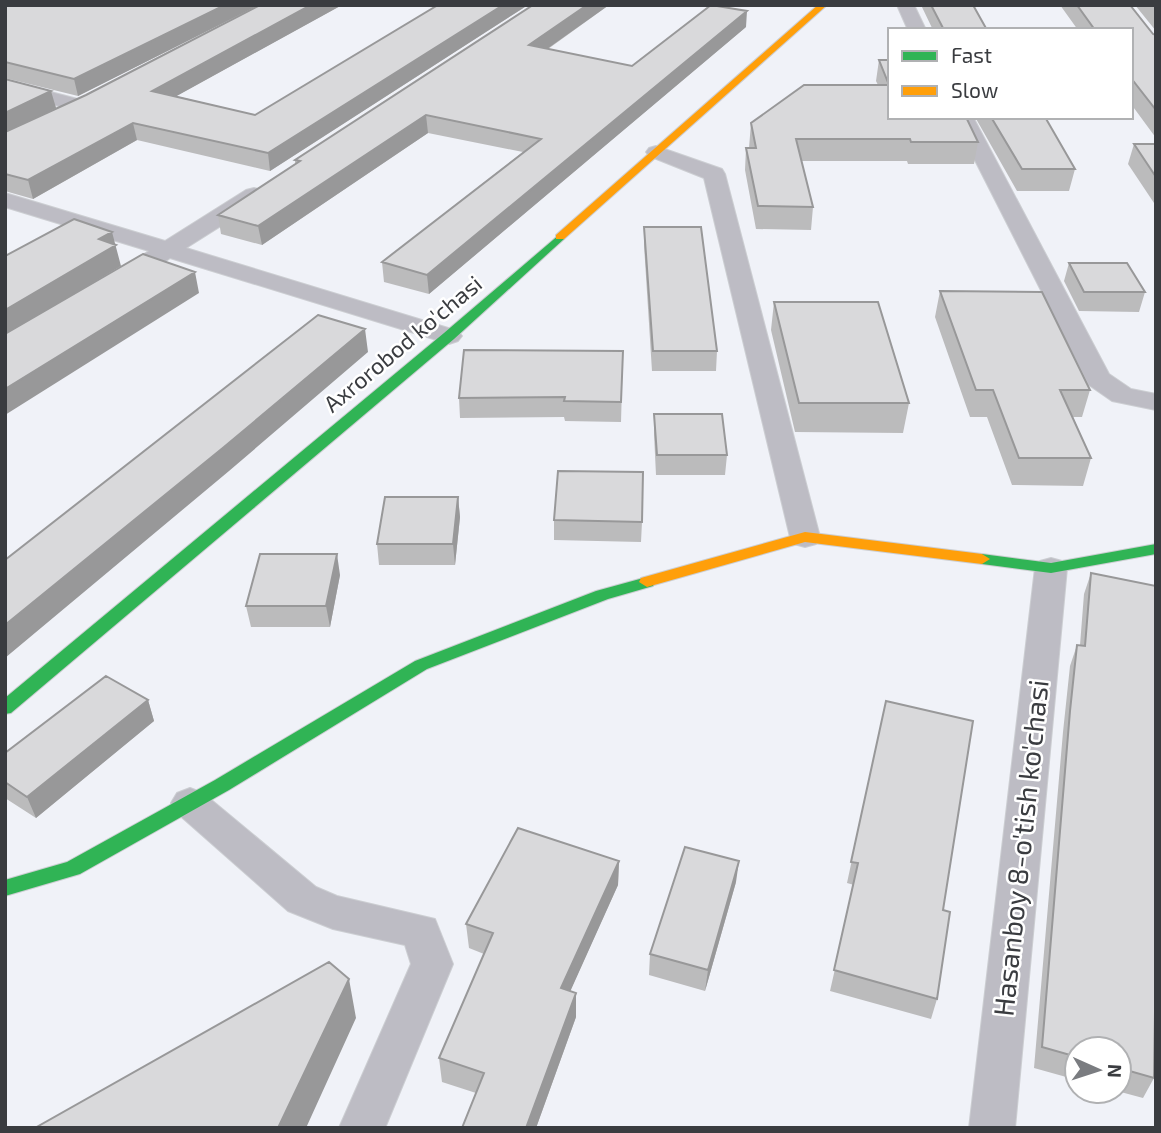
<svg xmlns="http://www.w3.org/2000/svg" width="1161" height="1133" viewBox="0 0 1161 1133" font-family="'Exo 2',sans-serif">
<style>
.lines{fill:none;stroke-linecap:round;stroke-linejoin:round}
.street-casing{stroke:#ccced2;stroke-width:2}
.fast-casing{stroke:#ccced2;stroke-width:2}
.slow-casing{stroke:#ccced2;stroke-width:2}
.street{fill:#bdbcc4;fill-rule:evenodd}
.fast{fill:#30b455;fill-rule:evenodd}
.slow{fill:#ff9f0a;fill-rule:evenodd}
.wall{fill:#bbbbbc}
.shaded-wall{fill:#989899}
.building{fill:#d9d9db;stroke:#989899;stroke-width:2}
.labels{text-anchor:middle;stroke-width:5;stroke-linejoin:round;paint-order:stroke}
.street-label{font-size:23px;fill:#3a3c40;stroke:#fff}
.near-street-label{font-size:28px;fill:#3a3c40;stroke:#fff}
</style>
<rect width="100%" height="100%" fill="#f0f2f8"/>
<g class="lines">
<defs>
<path id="street" d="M897,5h17l12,25h-18z
M5,80l84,22 3,4 -10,6 -77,-20z
M953,117h20l136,257 22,15 25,5v16l-44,-9 -23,-16z
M656,146l66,23 3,5 95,363 -4,7 -11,3 -11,-3 -4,-7 -86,-359 -55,-22 -3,-4 3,-4z
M254,188l8,2 3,5 -3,5 -76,48 272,83 4,5 -4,5 -9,3 -9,-3 -270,-83c-16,11 -38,32 -59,27l-3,-5 3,-5 38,-24 -144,-44v-14l160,48 81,-51z
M1051,558l11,3 5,7 -52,560h-46l66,-560 5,-7z
M190,788l13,5 113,94 21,9 98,23 18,45 -68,164h-46l72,-164 -6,-19 -72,-16 -45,-18 -111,-98 -6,-10 6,-10z"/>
<path id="fast" d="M560,234l4,1v4l-110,100 -443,374 -6,1v-16l439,-365z
M1156,544v10l-105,19 -69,-9 -8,-5 8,-5 69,9z
M647,577l6,1 2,4 -2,4 -45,13 -181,70 -198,121 -149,84 -75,22v-16l62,-18 148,-82 200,-119 181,-70z"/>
<path id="slow" d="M818,5h9l-263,234h-8v-4z
M805,532l177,22 8,5 -8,5 -177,-22 -158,45 -8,-5 2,-4z"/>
</defs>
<use href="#street" class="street-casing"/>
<use href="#fast" class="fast-casing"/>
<use href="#slow" class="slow-casing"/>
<use href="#street" class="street"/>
<use href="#fast" class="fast"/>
<use href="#slow" class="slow"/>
</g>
<path class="wall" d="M5,5h254l-181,91 -73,-18z
M260,5h82l-166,91 79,19 183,-110h90l-258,166 -133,-31 -104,59 -28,-8v-112l46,12 5,17 -33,16 63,-29z
M533,5h76l-61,44 84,17 114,-39 -317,267 -45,-12 -2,-20 141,-110 -95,-19 -166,112 -41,-11 -3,-19 77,-51v-4z
M921,5h52l14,25h-54z
M1060,5h70l23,29 3,1v103l-25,-34v-74h-53z
M1135,5h21v26z
M879,60l99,82 -4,22h-66l-1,-3h-106l12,46 -2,23 -55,-1 -11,-59 1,-22h3l2,-25 127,-38 -2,-4z
M975,117h70l30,52 -6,22h-52z
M1134,144h22v62l-28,-42z
M644,227l73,124 -1,20h-64l-8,-126z
M1069,263l76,29 -6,20 -60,-1 -15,-30z
M940,291l150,99 -8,27h-9l18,41 -8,28 -71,-1 -25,-68h-17l-35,-100z
M774,302l135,101 -6,30 -108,-1 -24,-102z
M623,351l-2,71 -56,-1 -1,-4 -104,1 -1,-20z
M654,414l73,41 -2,20h-69l-2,-41z
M458,497l2,20 -5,48h-76l-2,-21z
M554,520l88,2 -1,20 -87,-2z
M1091,573l63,505 -11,20 -26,-7h2v-42h-42v31l-43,-12 29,-336 7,-66 7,-21h3l4,-51z
M340,575l-10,52h-79l-5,-21z
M148,700l6,21 -118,97 -31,-20v-45z
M886,701l57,209 -6,89 -6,20 -101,-28 24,-106 -7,-2z
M619,861l-1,24 -48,106 6,2v24l-40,111h-74l14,-35 -34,-11 -3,-24 45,-104 -15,-6 -3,-24z
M736,882l-31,109 -56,-16 1,-21z"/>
<path class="shaded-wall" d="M225,5h34l-181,91 -4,-17z
M311,5h31l-187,103 -3,-17z
M503,5h25l-258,166 -2,-18z
M587,5h22l-79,56 -1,-16z
M747,11l-1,16 -317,267 -2,-19z
M51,91l5,17 -51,25v-20z
M426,115l2,18 -166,112 -4,-19z
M133,123l4,17 -104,59 -5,-19z
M112,232l9,34 -116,69v-25l94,-71z
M195,272l4,21 -194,122v-26z
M365,329l3,23 -139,119 -224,187v-33z
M458,497l2,20 -5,48 -2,-21z
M337,554l3,21 -10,52 -4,-21z
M148,700l6,21 -118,97 -9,-21z
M619,861l-1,24 -57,127v-24z
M739,861l-3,21 -31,109 3,-21z
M349,979l7,39 -50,110h-28z
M576,993v24l-40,111h-10z"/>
<path class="building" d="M5,5h220l-151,74 -69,-17z
M260,5h51l-159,86 103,24 183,-110h65l-235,148 -135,-30 -105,57 -23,-6v-42l81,-37z
M533,5h54l-58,40 103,21 79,-61 36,6 -320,264 -45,-13 159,-123 -115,-24 -168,111 -40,-11 82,-54 -5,-1z
M931,5h42l14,25h-43z
M1077,5h53l23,29 3,1v75l-25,-32v-48h-36z
M879,60h11v57h76l12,25h-67l-1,-3h-114l17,68 -55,-1 -12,-58h10l-5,-25 53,-38h85z
M5,79l46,12 -46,22z
M991,117h54l30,52h-53z
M1134,144h22v33z
M74,219l38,13 -13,7 17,6 -111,65v-54z
M644,227h57l16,124h-64z
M143,254l52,18 -190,117v-55z
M1069,263h58l18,29h-61z
M940,291l102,1 48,98h-30l31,68h-72l-26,-68h-17z
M774,302h104l31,101h-110z
M318,315l47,14 -141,118 -219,178v-65z
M464,350l159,1 -2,51 -57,-1 1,-4 -106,1z
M654,414h68l5,41h-70z
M558,471l85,1 -1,50 -88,-2z
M385,497h73l-5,47h-76z
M260,554h77l-11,52h-80z
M1091,573l65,13v360l-2,132 -35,-10v-19h-42v8l-35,-10 28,-336 7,-66 8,1z
M106,676l42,24 -121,97 -22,-15v-29z
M886,701l87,20 -30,189 7,2 -13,87 -103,-29 24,-107 -7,-1z
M518,828l101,33 -58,127 15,5 -50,135h-64l22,-55 -45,-15 54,-125 -27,-9z
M685,847l54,14 -31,109 -58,-16z
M329,962l20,17 -71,149h-243z"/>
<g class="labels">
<g class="street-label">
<text transform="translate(403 344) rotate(-40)" y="8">Axrorobod ko'chasi</text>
</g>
<g class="near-street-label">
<text transform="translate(1021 848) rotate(-84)" y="10">Hasanboy 8-o'tish ko'chasi</text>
</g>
</g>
<rect width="1161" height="1133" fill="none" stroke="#3a3c40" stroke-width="14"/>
<rect x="888" y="28" width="245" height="91" fill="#ffffff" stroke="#b0b1b3" stroke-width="2"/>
<rect x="902" y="51" width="35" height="10" fill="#30b455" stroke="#b0b1b3" stroke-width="2"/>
<text x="951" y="63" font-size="21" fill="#3a3c40">Fast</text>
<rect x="902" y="86" width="35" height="10" fill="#ff9f0a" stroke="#b0b1b3" stroke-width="2"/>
<text x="951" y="98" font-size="21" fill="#3a3c40">Slow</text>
<g transform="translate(1098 1070) rotate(93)"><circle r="33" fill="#ffffff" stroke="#b0b1b3" stroke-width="2"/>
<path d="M0-5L12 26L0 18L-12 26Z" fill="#7a7c80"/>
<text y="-10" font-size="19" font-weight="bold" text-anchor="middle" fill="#3a3c40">N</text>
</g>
</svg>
